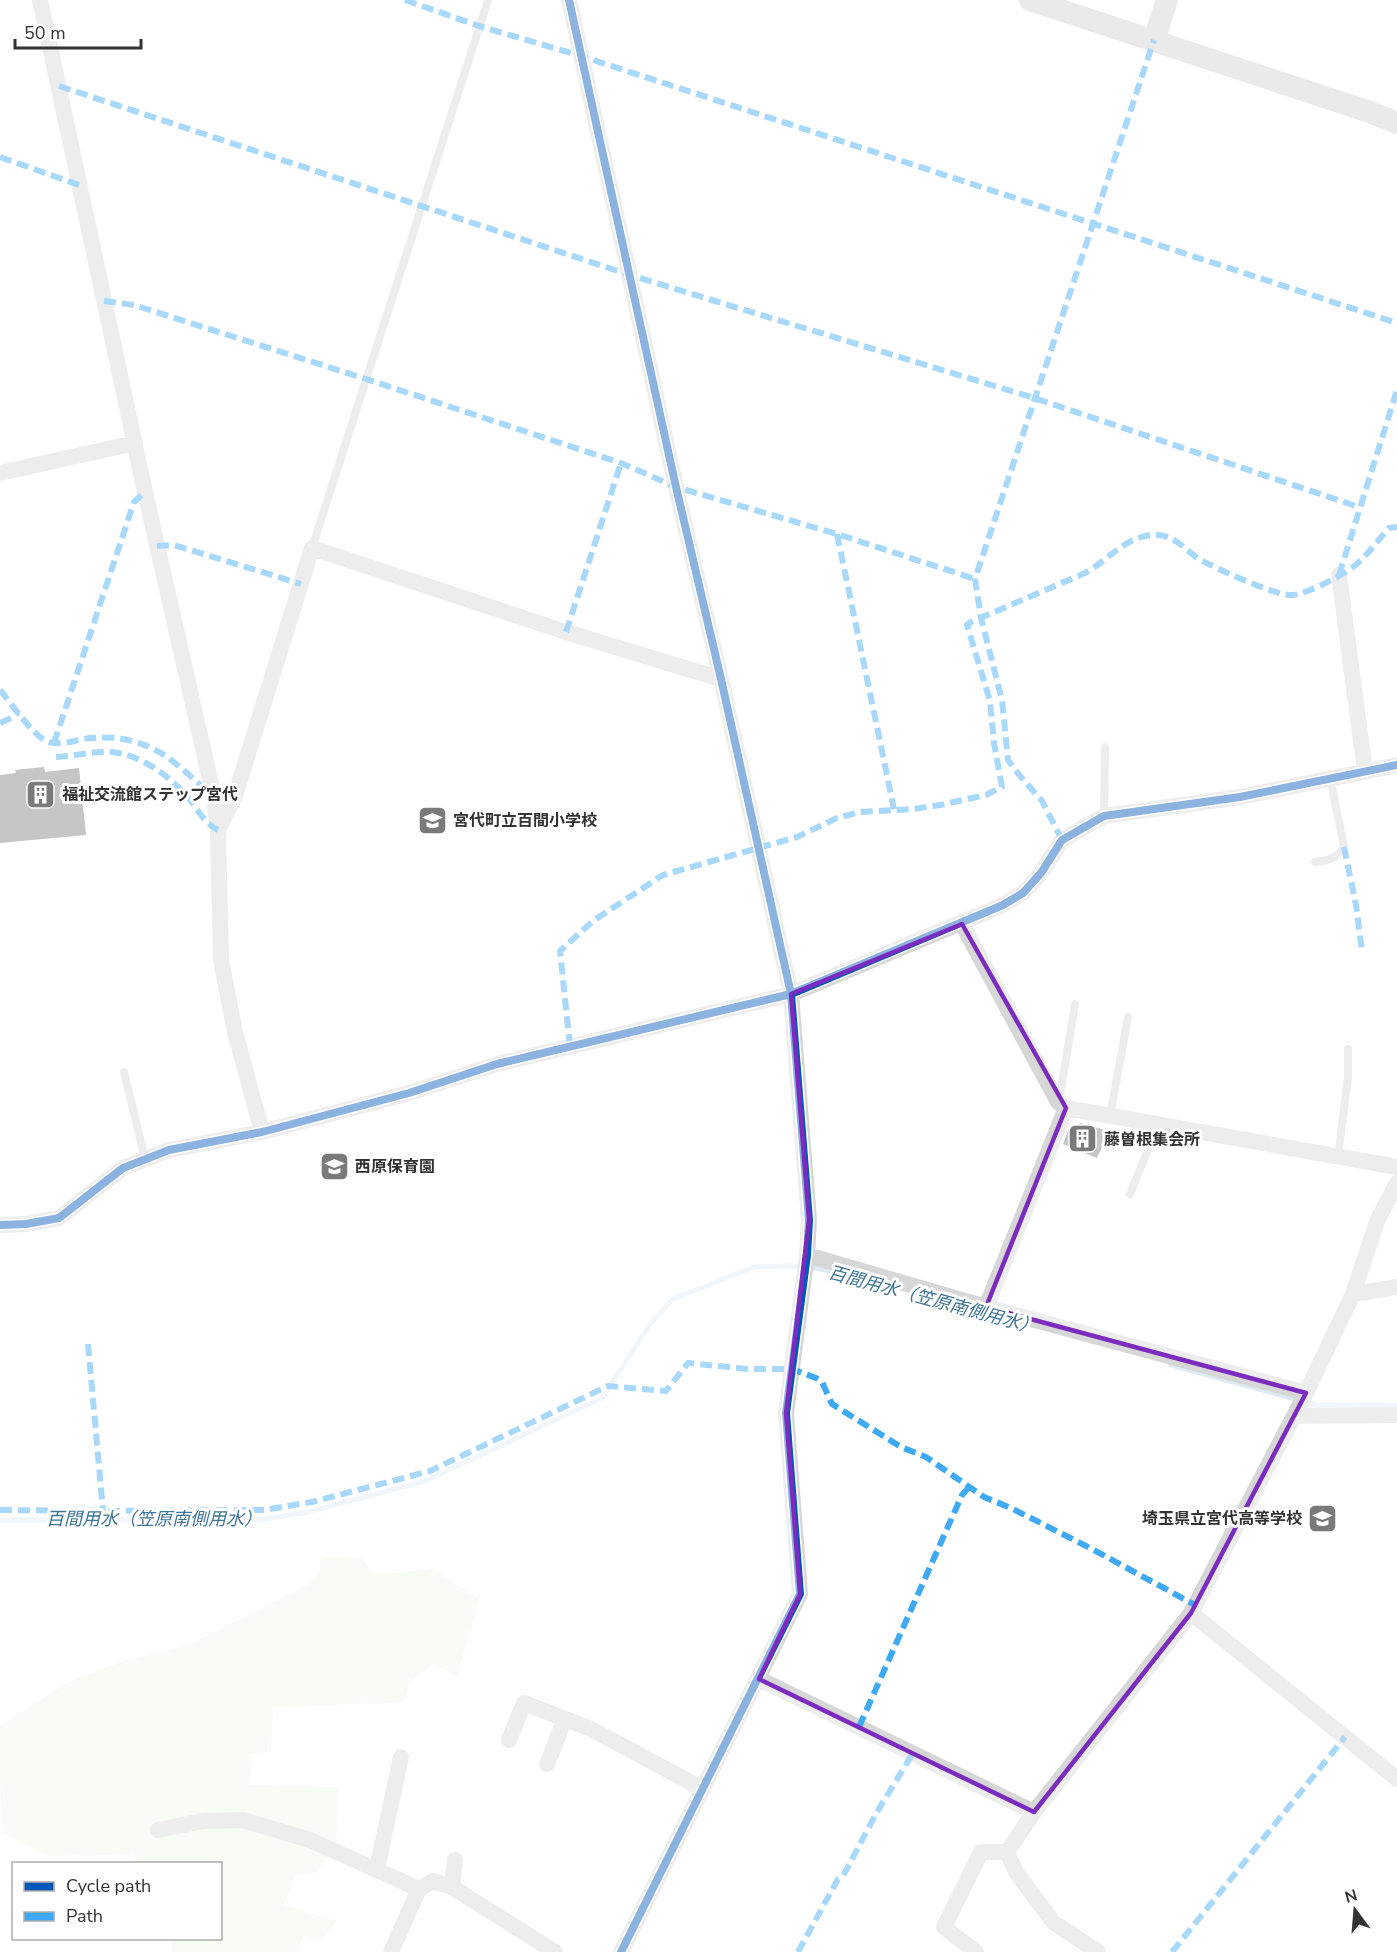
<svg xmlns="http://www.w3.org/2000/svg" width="1397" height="1952" viewBox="0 0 1397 1952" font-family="'Nunito Sans','Noto Sans JP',sans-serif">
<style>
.green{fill:#f1f5ed}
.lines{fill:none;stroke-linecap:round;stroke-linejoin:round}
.stream{stroke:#ddebf3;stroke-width:5}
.building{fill:#818181}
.lane{stroke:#d7d7d7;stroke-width:8}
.street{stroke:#d7d7d7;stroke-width:16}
.secondary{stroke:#d0d0d0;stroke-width:22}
.quiet{stroke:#3fa9f5;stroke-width:6;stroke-dasharray:12 6;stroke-linecap:butt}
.cycleway-casing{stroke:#fff;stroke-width:11}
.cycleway{stroke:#0057b8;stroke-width:8}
.marked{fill:none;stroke:#7b2cbf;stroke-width:4.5;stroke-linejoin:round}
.labels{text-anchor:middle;stroke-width:6;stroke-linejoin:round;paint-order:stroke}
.poi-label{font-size:16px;font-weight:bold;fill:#333;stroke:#fff;text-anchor:start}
.water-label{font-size:18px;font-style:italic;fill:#3f7597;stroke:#fff}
</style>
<rect width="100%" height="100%" fill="#fff"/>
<path class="green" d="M324,1557l38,1 12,17 59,-6 46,30 -22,78 -23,-14 -24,19 -7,20 -130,5 -2,44 -19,3 -2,31 89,2 -3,57 -20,29 -21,2 -11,30 53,16 -16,19 -18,-4 -5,16h-126l1,-13 47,-1v-74l-85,-1v-9l-86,2 -46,-23 -3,-54v-53l67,-43 56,-22 68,-17 123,-63z"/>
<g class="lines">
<path class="stream" d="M1171,1365l146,40h80
M0,1520h260l48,-8 117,-31 177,-83 49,-75 22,-24 81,-32 35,-1 32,3 63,17"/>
</g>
<path class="building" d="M44,767l1,5 34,-4 7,67 -86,8v-68l16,-2 -1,-3z
M1080,1123l29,8 -12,27 -34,-14 7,-18 8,3z"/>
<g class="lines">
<path class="lane" d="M312,548l176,-548
M1104,816l1,-69
M1315,862c15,-2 21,-3 29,-15l-14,-69
M124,1072l21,87
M1059,1101l16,-97
M1110,1116l18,-99
M1338,1157l10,-80v-28
M1130,1194l28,-69"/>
<path class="street" d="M40,0l105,492 69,305 4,33 3,130 14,72 27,100
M569,0l107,487 45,192 70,315 18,226 -2,35 -21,158 14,181 -179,358
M0,473l135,-30
M1339,575l26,196
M218,830l17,-34 77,-248 254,84 155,47
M962,924l96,178 8,6 331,59
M0,1225l26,-1 33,-6 64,-50 46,-18 93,-18 147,-39 88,-29 294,-70 212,-89 20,-12 18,-20 21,-33 42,-24 136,-19 157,-32
M807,1255l179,52 320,86
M1353,1294l44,-7
M986,1307l80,-199
M1294,1416l103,-1
M1191,1613l206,166
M759,1679l275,133
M509,1740l15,-37 67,26 112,60
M547,1764l18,-45
M158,1830l45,-9 40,-1 67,20 109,49 14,-8 19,6 103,65
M377,1869l24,-112
M452,1887l3,-27
M391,1952l28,-63
M976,1952l-32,-25 37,-75h26
M1098,1952l-45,-30 -37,-50 -9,-20 27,-40 157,-199 115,-220 47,-99 25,-75 19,-36"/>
<path class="secondary" d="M1030,0l340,112 27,11
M1154,40l13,-40"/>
<path class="quiet" d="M405,0l74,26 102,30 816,267
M59,86l571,189 404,123 325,109
M0,157l79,28
M104,301l30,4 232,74 255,84 55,24 161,47 138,45
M837,534l57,275
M157,546l17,-1 127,39
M1339,575l58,-185
M566,632l55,-169
M0,690c11,13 32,44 46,51 13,6 31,-2 45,-3 12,-1 25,-1 37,2 38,8 57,33 86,57
M0,723l15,-7 3,-4
M54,743l80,-241 11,-10
M56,757c18,-1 38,-6 56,-5 28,3 53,21 72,41 12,12 18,29 34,37
M1062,840l-20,-39 -22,-25 -12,-16 -6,-60 -21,-82 -6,-39 179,-539
M1344,847l12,58 6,46
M570,1046l-10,-95 33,-30 70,-46 134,-38 40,-19 23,-6 54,-3 26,-4 46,-10 16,-8 -8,-44 -4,-42 -23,-76 4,-3 114,-49c25,-14 41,-38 71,-38 19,0 29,15 43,24 16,9 79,38 94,36 16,-2 55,-22 66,-33 11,-10 20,-23 30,-34l8,-1
M88,1344l15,167
M0,1510l103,1 161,-1 48,-8 118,-31 178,-85 58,5 22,-28 59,6h45l24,9 6,4 10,22 69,43 25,10 58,40 27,11 83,42 101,55
M859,1727l103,-232 7,-8
M798,1952l40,-73 5,-3 34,-64 36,-59
M1172,1952l173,-215"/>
<defs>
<path id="cycleway" d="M569,0l107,487 45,192 70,315 18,226 -2,35 -21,158 14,181 -179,358
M0,1225l26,-1 33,-6 64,-50 46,-18 93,-18 147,-39 88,-29 294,-70 212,-89 20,-12 18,-20 21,-33 42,-24 136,-19 157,-32"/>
</defs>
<use href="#cycleway" class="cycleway-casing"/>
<use href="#cycleway" class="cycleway"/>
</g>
<path d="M0 0H1397V1952H0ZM962,924l104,184 -80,199 320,86 -115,220 -157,199 -275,-133 41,-85 -14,-181 23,-193 -18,-226z" fill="#fff" fill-opacity=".55" fill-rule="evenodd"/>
<path class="marked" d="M962,924l104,184 -80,199 320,86 -115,220 -157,199 -275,-133 41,-85 -14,-181 23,-193 -18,-226z"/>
<defs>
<symbol id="building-square" viewBox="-11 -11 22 22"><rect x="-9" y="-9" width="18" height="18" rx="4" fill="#7a7a7a" stroke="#fff"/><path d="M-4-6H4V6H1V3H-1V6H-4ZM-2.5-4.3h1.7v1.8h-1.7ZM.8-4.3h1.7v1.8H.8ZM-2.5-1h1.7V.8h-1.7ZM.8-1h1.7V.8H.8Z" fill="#fff"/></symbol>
<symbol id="school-square" viewBox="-11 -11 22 22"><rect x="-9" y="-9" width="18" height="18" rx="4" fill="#7a7a7a" stroke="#fff"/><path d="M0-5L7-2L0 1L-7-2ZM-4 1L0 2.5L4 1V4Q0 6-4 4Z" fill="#fff"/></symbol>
</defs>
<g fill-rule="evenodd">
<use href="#building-square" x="24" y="778" width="33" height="33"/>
<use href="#school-square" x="416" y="804" width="33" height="33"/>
<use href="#building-square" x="1066" y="1122" width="33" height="33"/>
<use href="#school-square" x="318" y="1150" width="33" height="33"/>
<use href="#school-square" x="1306" y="1502" width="33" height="33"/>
</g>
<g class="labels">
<g class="poi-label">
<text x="62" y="800">福祉交流館ステップ宮代</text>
<text x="453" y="826">宮代町立百間小学校</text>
<text x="1104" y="1145">藤曽根集会所</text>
<text x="355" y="1172">西原保育園</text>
<text x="1302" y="1524" text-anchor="end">埼玉県立宮代高等学校</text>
</g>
<g class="water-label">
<text transform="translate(933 1300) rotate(15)" y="6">百間用水（笠原南側用水）</text>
<text x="154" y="1525">百間用水（笠原南側用水）</text>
</g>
</g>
<rect x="12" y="1862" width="210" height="78" fill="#ffffff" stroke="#adadad" stroke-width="1.5"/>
<rect x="24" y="1882" width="30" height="9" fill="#0057b8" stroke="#adadad" stroke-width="1.5"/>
<text x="66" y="1892" font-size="18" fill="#333333">Cycle path</text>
<rect x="24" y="1912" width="30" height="9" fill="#3fa9f5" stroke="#adadad" stroke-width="1.5"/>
<text x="66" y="1922" font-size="18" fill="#333333">Path</text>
<g transform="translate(1355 1910) rotate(344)" stroke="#ffffff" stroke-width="4.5" paint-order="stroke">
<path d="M0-4.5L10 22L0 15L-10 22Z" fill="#333333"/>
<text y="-9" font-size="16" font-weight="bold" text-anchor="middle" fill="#333333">N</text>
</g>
<path d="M15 39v9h126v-9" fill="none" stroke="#333333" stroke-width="3"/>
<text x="24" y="39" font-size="18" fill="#333333" stroke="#ffffff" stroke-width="4.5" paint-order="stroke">50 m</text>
</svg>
